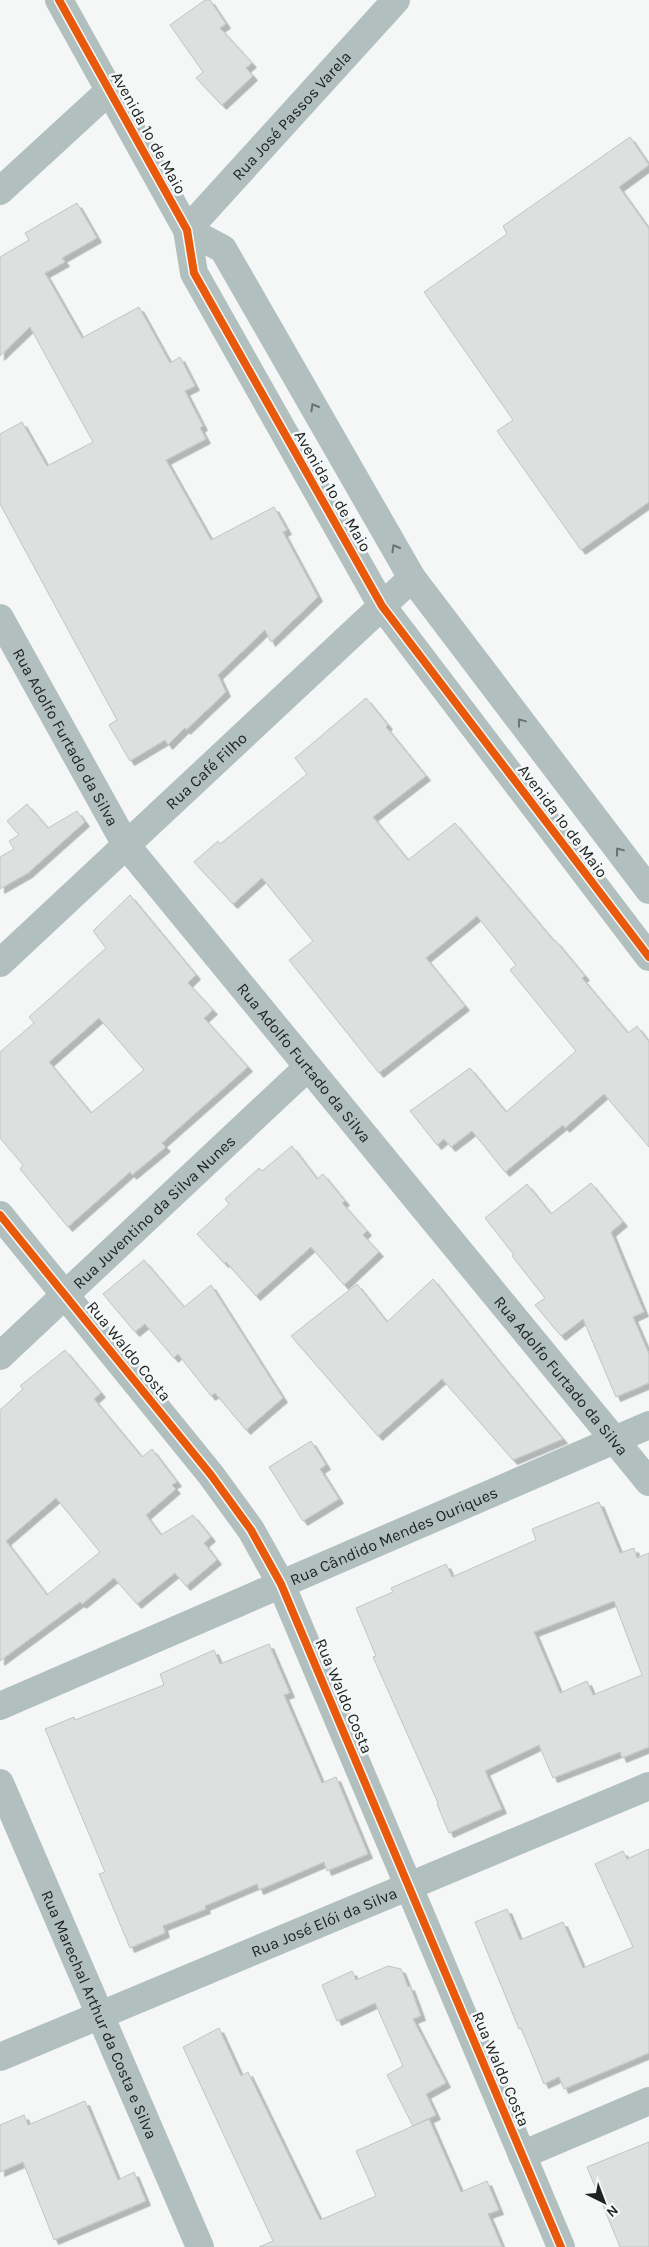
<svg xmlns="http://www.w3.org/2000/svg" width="649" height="2247" viewBox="0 0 649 2247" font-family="Karla,sans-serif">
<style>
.building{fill:#dee0e0;stroke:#c2c4c4;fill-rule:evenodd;filter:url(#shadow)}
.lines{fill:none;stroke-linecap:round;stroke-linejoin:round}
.minor{stroke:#b1c0bf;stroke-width:28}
.tertiary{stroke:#b1c0bf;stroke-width:28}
.cycleway-casing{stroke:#f4f8f8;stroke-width:11}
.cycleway{stroke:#e8590c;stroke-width:8}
.oneway{stroke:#697270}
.labels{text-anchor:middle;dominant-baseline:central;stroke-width:5;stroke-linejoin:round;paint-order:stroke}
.street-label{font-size:16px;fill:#212322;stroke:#f4f8f8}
</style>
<defs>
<filter id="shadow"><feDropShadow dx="4.5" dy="4.5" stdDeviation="0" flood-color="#0004"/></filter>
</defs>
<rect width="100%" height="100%" fill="#f5f7f7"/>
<g class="building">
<path d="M205,0H210L226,24L220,28L252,63L246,68L253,76L222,105L196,78L203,72L170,25Z"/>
<path d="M630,137L649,165L619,187L649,229V502L581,550L497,431L513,420L424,292L507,234L503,226Z"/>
<path d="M77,203L97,238L62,258L65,262L45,273L82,338L139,307L170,363L180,357L195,386L185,391L203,426L200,428L206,439L166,460L211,540L274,507L287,530L283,532L318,597L271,642L265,630L218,675L226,692L186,730L185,728L168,745L165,740L130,761L109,725L117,720L0,504V434L22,422L47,466L93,442L30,327L0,356V257L29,240L25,233Z"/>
<path d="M366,698L388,725L386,727L426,776L373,817L408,860L455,823L554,941L555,940L585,976L582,978L628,1033L637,1026L649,1042V1147L604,1094L565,1128L563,1125L505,1172L472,1131L451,1147L444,1139L437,1145L410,1111L470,1068L506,1112L576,1051L510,970L516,965L477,916L426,958L465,1006L379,1073L289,960L313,941L262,878L233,904L194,862L218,841L220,844L307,774L295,758Z"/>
<path d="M27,804L48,828L77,811L85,822L28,873L0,889V857L14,849L9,841L19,835L7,821Z"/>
<path d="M130,895L196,975L188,983L213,1010L204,1018L248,1067L162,1143L166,1147L132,1175L130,1172L68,1227L20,1169L23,1165L0,1138V1052L34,1023L29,1017L106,948L93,931ZM99,1018L144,1070L91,1113L49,1062Z"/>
<path d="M292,1146L317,1179L323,1174L345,1201L342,1203L367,1231L363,1235L379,1252L344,1285L311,1247L256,1296L226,1262L224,1263L197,1234L229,1204L225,1199L259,1168L262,1171Z"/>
<path d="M591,1183L623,1222L611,1232L644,1312L633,1317L649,1354V1383L616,1397L583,1319L561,1336L535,1305L545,1298L512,1256L514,1255L485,1218L527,1184L551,1214Z"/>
<path d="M144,1260L184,1307L211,1285L283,1398L246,1430L215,1393L211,1396L178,1354L174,1358L145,1324L135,1332L103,1294Z"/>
<path d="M433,1279L497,1359L563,1439L513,1460L442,1379L378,1436L291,1336L357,1284L387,1322Z"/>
<path d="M65,1350L101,1393L94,1399L142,1457L152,1449L177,1482L172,1485L176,1489L146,1515L161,1535L193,1515L211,1537L204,1543L217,1560L186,1586L175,1573L137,1604L114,1578L82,1604L80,1602L0,1661V1410L23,1389L20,1386ZM56,1498L100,1552L47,1595L6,1541Z"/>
<path d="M311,1441L326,1465L320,1469L339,1499L303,1521L269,1467Z"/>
<path d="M599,1502L620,1553L634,1548L637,1558L649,1553V1747L622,1758L620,1752L553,1778L539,1745L485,1771L502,1809L449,1833L437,1804L438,1803L373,1657L376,1656L356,1608L393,1592L391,1588L446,1564L452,1577L536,1540L532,1529ZM614,1601L642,1675L593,1695L587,1681L560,1693L534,1632Z"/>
<path d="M269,1644L290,1693L284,1695L322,1783L336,1777L368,1854L327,1871L324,1862L259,1890L257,1884L205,1906L206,1909L163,1926L165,1933L130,1948L99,1874L105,1872L45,1729L74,1717L75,1720L164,1685L160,1674L214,1650L220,1664Z"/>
<path d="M649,1849V2053L564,2089L559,2077L544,2084L521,2028L519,2029L475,1922L507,1909L520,1940L563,1922L583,1968L633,1947L595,1864L623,1851L627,1859Z"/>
<path d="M388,1966L401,1969L408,1987L410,1986L421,2016L413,2019L446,2083L426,2094L436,2115L413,2126L387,2075L403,2066L375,2003L337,2021L322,1985L352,1971L356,1980Z"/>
<path d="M219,2028L241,2076L248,2072L320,2220L376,2196L356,2151L429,2119L461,2192L487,2181L499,2210L488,2214L502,2247H259L273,2241L183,2047Z"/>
<path d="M85,2101L118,2180L134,2172L146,2201L54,2240L23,2162L0,2172V2125L24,2115L28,2125Z"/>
<path d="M649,2142V2247H620L587,2167Z"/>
</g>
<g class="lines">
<g class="minor">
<path d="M0,191L110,90"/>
<path id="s1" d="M187,230L396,0"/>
<path id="s2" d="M0,618L126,845L649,1482"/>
<path d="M0,1215L211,1475L251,1530L281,1584L561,2247"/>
<path id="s3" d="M0,1356L308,1067"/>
<path id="s4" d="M0,1706L649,1425"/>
<path id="s5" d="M0,1783L200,2247"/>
<path id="s6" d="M0,2057L649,1786"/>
<path d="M522,2155L649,2101"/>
</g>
<g class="tertiary">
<path d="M59,0L187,230L194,273L382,606L649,957"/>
<path d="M187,230L223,249L412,578L649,890"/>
<path id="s7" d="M0,963L412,578"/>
</g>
<defs>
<g id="cycleway">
<path d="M59,0L187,230L194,273L382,606L649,957"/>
<path d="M0,1215L211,1475L251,1530L281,1584L561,2247"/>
</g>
</defs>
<use href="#cycleway" class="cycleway-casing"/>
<use href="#cycleway" class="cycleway"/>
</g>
<defs><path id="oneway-chevron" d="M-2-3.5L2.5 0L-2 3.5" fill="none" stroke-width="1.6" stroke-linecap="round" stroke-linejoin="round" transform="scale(1.25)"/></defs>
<g class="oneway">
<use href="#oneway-chevron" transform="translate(314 407) rotate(-120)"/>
<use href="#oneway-chevron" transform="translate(395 548) rotate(-120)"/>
<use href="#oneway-chevron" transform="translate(521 722) rotate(-127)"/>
<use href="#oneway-chevron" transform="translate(619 851) rotate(-127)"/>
</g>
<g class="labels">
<g class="street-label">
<text stroke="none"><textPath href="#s1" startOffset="155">Rua José Passos Varela</textPath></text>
<text transform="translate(149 133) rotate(61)">Avenida 1º de Maio</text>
<text transform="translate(333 491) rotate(60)">Avenida 1º de Maio</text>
<text stroke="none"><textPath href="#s2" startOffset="136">Rua Adolfo Furtado da Silva</textPath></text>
<text stroke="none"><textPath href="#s7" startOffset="282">Rua Café Filho</textPath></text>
<text transform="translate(563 821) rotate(53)">Avenida 1º de Maio</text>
<text stroke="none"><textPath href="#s2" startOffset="541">Rua Adolfo Furtado da Silva</textPath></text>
<text stroke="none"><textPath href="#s3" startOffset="211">Rua Juventino da Silva Nunes</textPath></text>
<text transform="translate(129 1351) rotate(51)">Rua Waldo Costa</text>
<text stroke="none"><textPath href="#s2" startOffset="946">Rua Adolfo Furtado da Silva</textPath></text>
<text stroke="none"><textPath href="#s4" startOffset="429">Rua Cândido Mendes Ouriques</textPath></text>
<text transform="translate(344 1696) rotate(67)">Rua Waldo Costa</text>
<text stroke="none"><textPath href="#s6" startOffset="351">Rua José Elói da Silva</textPath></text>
<text stroke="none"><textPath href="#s5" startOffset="252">Rua Marechal Arthur da Costa e Silva</textPath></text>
<text transform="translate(501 2069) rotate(67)">Rua Waldo Costa</text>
</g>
</g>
<g transform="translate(604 2202) rotate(138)" stroke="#f4f8f8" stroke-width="4" paint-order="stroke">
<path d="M0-4L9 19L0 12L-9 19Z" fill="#212322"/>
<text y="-8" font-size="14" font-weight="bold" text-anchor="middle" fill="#212322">N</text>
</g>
</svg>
